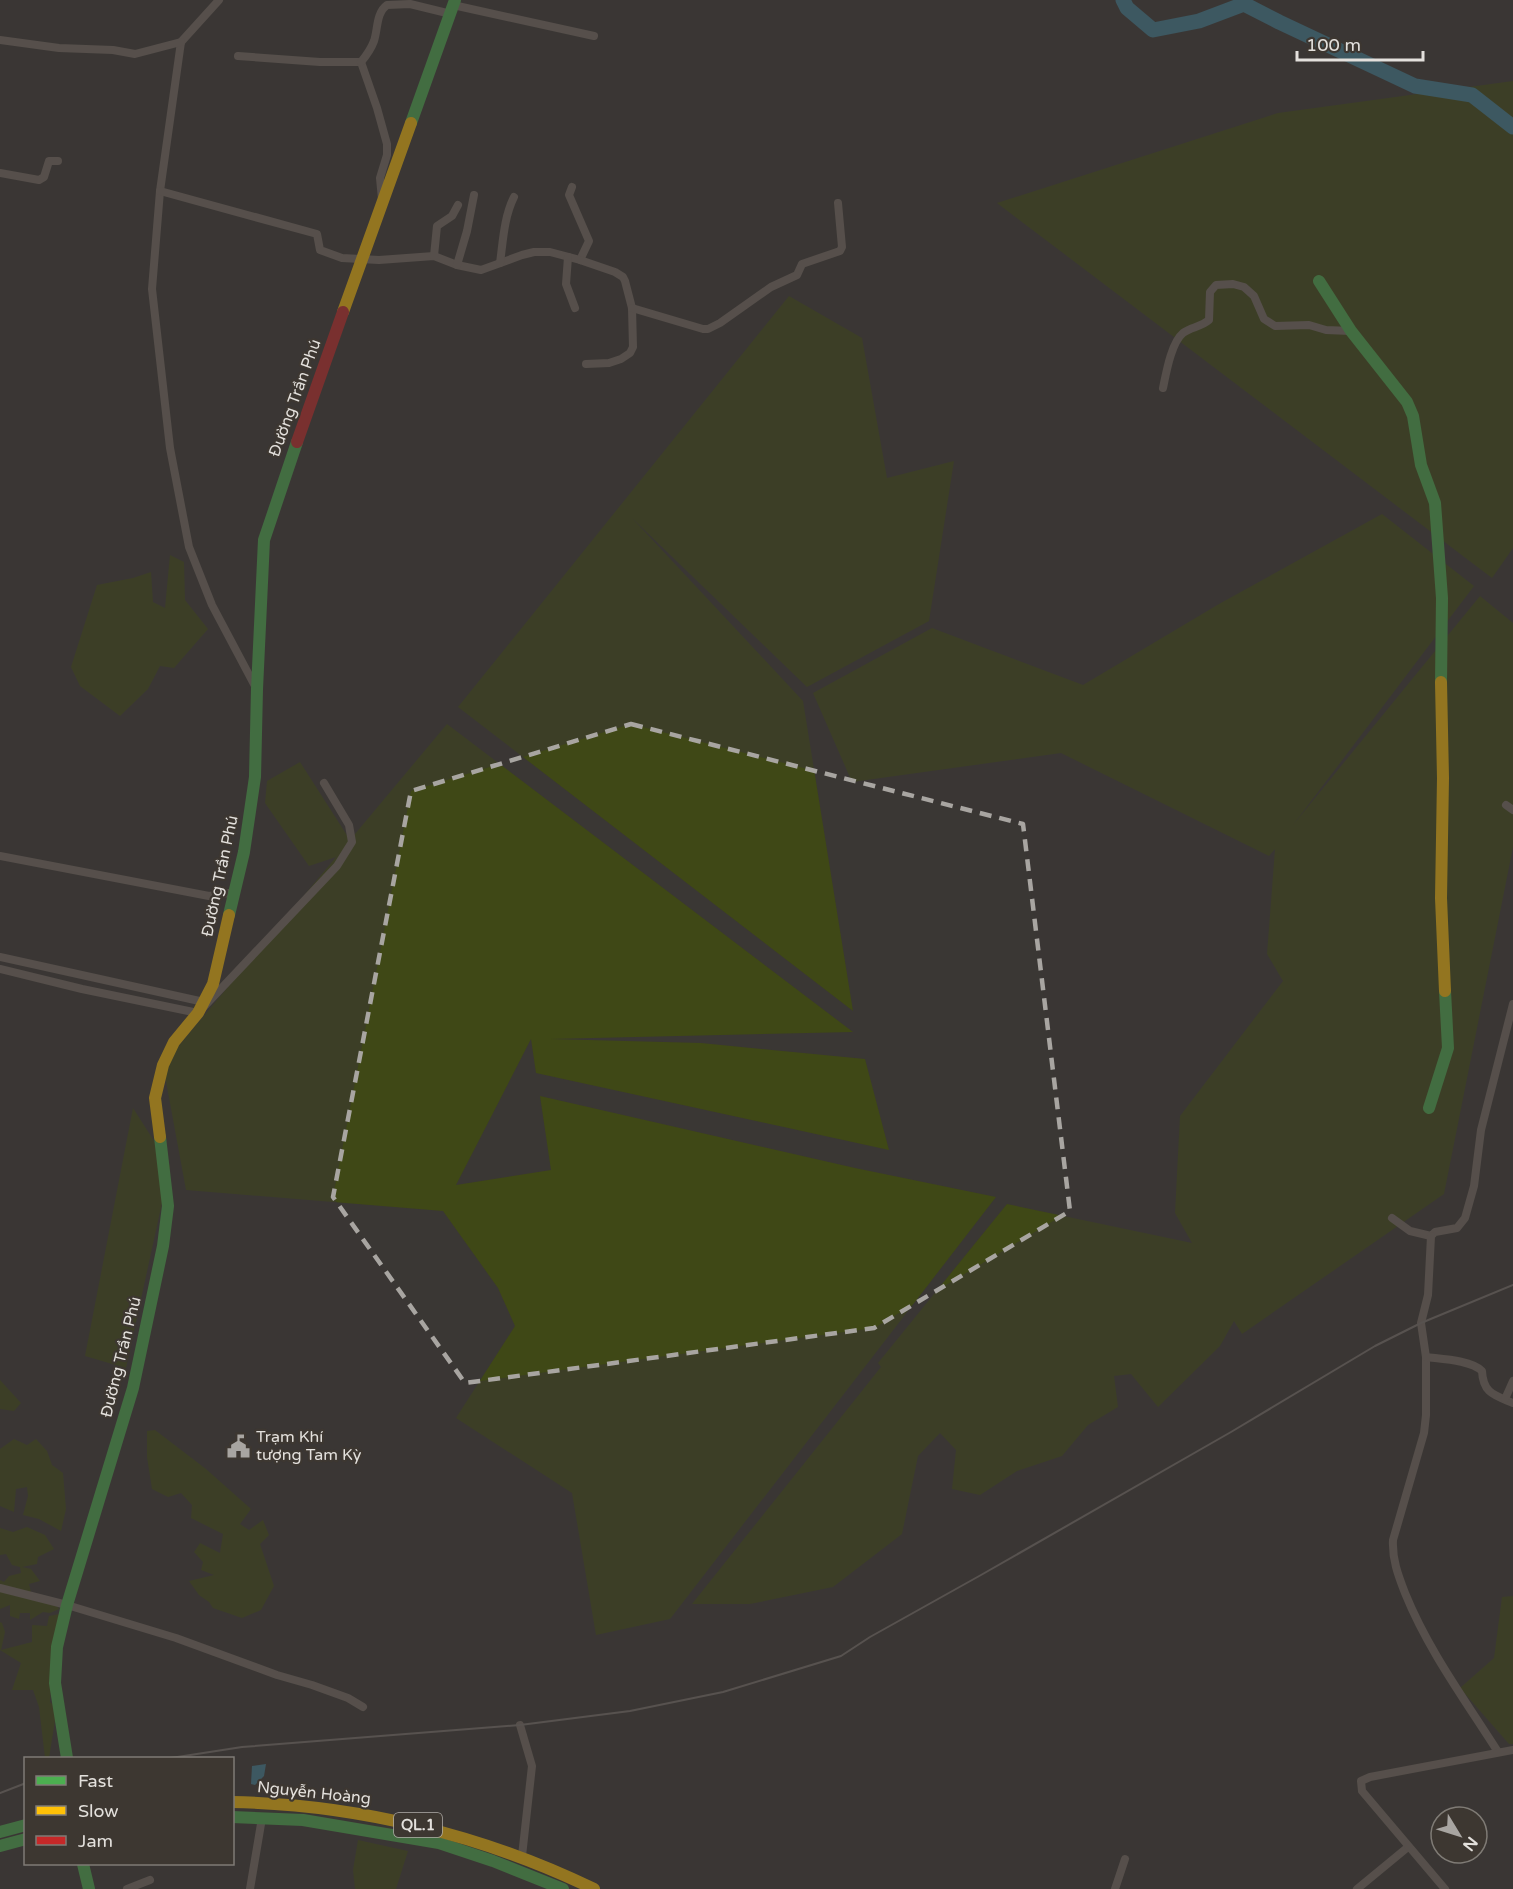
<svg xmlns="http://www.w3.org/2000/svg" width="1513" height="1889" viewBox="0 0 1513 1889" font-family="'Varela Round',sans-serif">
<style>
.green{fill:#3f4816}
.water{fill:#408098}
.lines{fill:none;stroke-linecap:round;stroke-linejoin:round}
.river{stroke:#408098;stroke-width:15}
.street{stroke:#786d66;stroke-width:8}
.fast{stroke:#4caf50;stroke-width:12}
.slow{stroke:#ffc107;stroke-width:12}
.jam{stroke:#c62828;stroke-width:12}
.rail{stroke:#7b736f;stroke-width:2}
.marked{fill:none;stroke:#a8a5a1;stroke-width:4.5;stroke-dasharray:12 8;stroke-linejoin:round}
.labels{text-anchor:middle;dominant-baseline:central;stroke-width:4.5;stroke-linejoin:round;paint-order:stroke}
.shield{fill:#3d3731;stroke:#b1ada9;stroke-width:1.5}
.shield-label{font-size:15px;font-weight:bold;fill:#e3e0dc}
.street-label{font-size:16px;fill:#e3e0dc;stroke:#3d3731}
.poi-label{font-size:16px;fill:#e3e0dc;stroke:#3d3731;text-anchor:start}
</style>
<rect width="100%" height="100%" fill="#3a3734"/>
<g class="green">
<path d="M1513,81V548L1492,578L997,203L1278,113Z"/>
<path d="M789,296L862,338L887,478L954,461L929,621L807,687L632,518L803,701L853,1011L458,707Z"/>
<path d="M1382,514L1474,586L1293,825L1480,596L1513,623V847L1444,1194L1242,1334L1234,1321L1220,1346L1158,1407L1131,1374L1114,1376L1118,1407L1088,1425L1062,1456L1017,1471L980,1495L952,1489L956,1450L940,1433L918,1456L902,1534L833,1587L750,1604H692L881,1367L878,1363L1007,1204L1192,1243L1175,1213L1180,1116L1283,981L1267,954L1275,849L1269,856L1061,753L852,782L813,693L932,628L1083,685L1219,604Z"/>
<path d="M170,555L184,562L185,600L208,629L174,668L160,666L148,689L120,716L80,686L71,667L97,585L133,578L151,572L153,602L165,608Z"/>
<path d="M447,724L853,1032L551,1039L701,1043L865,1059L889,1150L536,1073L531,1039L456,1185L551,1170L540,1096L855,1168L996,1197L670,1619L596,1635L572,1493L456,1418L515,1326L498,1288L443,1211L186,1190L163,1065L336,857L309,866L265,803L267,781L300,762L350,840Z"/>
<path d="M133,1108L170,1166L126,1368L85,1356Z"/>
<path d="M0,1380L21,1403L14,1411L0,1409Z"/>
<path d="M155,1430L206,1469L251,1509L240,1524L249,1530L263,1520L269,1535L260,1544L274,1586L261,1610L242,1618L213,1608L209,1602L199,1595L189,1581L214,1575L201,1570L203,1562L194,1552L200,1543L220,1553L223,1534L191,1518L192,1505L181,1493L168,1497L152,1489L147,1457V1431Z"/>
<path d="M14,1439L27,1445L36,1439L47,1451L52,1465L63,1473L66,1509L61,1531L39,1519L23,1515L28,1496L27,1487L16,1489L14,1512L0,1506V1449Z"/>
<path d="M27,1527L45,1535L54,1549L38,1557L37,1564L22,1567L31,1569L40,1581L29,1584L31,1592L55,1600L59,1609L50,1613L43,1612L30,1620V1613H20L19,1619L10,1616V1605L0,1609V1580L4,1582L9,1576L21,1573L20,1567L12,1565L6,1554L0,1555V1528L13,1532Z"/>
<path d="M1513,1596V1744H1509L1460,1688L1494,1658L1502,1597Z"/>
<path d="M59,1614L53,1653L50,1702L57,1708L49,1758H45L39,1707L33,1690H12L21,1663L0,1650V1622L2,1623L5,1632L1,1650L32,1642V1625L47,1626L49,1616Z"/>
<path d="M358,1840L408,1851L396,1889H355L353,1870Z"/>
</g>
<path class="water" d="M266,1764L264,1776L255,1785L251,1784L252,1766Z"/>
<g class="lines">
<path class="river" d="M1123,0L1127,8L1153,30L1199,21L1244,4L1279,22L1415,86L1472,95L1513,127"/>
<g class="street">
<path d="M219,0L181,42L160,191L152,289L170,448L189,547L212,605L256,688"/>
<path d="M453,5L594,36"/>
<path d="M0,40L59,48L113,50L135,54L181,42"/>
<path d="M238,56L320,62H361"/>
<path d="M361,62L377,108L387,144V155L380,178L382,199"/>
<path d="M361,62C366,56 371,49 374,41C378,29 376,13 387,5L410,4L451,14"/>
<path d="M0,173L39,180L44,177L49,161H58"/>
<path d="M572,187L569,195L589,241L580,260"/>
<path d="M160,191L317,234L320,250L342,258L379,260L434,256L457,265L481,270L522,255L534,252H550L580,260L615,272L623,277L625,281L632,308L633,347L630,353L621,359L609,363L586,364"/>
<path d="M434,256L437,226L452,216L458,205"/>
<path d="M568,257L566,284L575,308"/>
<path d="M500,263C503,241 504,217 514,197"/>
<path d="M457,265L467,231L474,195"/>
<path d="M632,308L703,329H708L720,323L771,287L797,275L802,264L840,251L842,247L838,203"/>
<path d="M1163,388C1166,374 1171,343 1183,333C1191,327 1201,327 1209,320L1210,292L1216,285L1233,284L1244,287L1254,296L1264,319L1275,326L1309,325L1326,330L1351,331"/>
<path d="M1506,805L1513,810"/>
<path d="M0,856L209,896L236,892"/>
<path d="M0,957L204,1002"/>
<path d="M0,969L82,989L198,1013L337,866L352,842L349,825L324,783"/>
<path d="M1392,1218L1410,1231L1431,1236L1435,1232L1457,1228L1465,1218L1474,1186L1481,1130L1513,1004"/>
<path d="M1431,1236L1428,1295L1421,1323L1426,1357V1415L1424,1433L1393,1540C1392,1559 1398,1575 1405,1593C1428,1650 1465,1700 1498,1752"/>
<path d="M1426,1357C1441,1359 1471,1360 1482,1371C1483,1393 1494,1395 1513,1403"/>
<path d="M1505,1399L1513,1381"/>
<path d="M0,1588L67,1605L176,1638L277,1675L312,1685L348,1698L363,1707"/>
<path d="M520,1725L532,1766L522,1856"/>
<path d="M127,1889L150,1880"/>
<path d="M250,1889L262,1818"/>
<path d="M1115,1889L1125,1859"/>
<path d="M1357,1889L1408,1847"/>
<path d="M1445,1889L1362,1791L1361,1781L1370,1777L1513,1750"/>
</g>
<g class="fast">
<path d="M411,123L455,0"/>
<path d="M1319,281L1351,331L1407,402L1413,416L1421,465L1435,503L1442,598L1441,682"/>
<path d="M229,915L244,852L255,777L257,689L264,540L297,442"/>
<path d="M1429,1108L1448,1048L1445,991"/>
<path d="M67,1758L55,1683L57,1647L67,1605L133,1388L163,1246L168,1206L160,1137"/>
<path d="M232,1817L303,1820L439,1843L493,1861L563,1889"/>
<path d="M0,1832L26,1825"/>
<path d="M0,1846L26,1839"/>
<path d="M83,1864L89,1889"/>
</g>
<g class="slow">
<path d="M343,312L411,123"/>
<path d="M1441,682L1443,778L1441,898L1445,991"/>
<path d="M160,1137L155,1098L163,1065L174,1042L198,1013L213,984L229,915"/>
<path d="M232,1802C356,1804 483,1835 594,1889"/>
</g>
<path class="jam" d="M297,442L343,312"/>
<g class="rail">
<path d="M171,1758L242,1747L520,1725L630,1711L723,1692L841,1656L870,1637L981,1575L1231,1432L1375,1346L1421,1323L1513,1285"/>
<path d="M0,1793L26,1783"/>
</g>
</g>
<path d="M0 0H1513V1889H0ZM631,724L1023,824L1070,1211L874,1328L465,1383L333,1197L411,791Z" fill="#3a3734" fill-opacity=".55" fill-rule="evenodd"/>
<path class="marked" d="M631,724L1023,824L1070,1211L874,1328L465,1383L333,1197L411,791Z"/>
<defs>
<symbol id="civic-bare" viewBox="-9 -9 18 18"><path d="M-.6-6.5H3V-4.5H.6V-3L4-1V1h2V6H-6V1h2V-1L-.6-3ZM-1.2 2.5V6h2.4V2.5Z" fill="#a8a5a1" stroke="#3d3731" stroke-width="2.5" paint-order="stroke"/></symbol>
</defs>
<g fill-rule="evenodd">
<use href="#civic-bare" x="222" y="1430" width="33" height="33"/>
</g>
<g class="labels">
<rect class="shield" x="394" y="1813" width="48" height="24" rx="4.5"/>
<g class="shield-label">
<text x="418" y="1825">QL.1</text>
</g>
<g class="street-label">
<text transform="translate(295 398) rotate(-70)">Đường Trần Phú</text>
<text transform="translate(220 876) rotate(-78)">Đường Trần Phú</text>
<text transform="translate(121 1357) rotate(-76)">Đường Trần Phú</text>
<text transform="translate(314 1793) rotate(6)">Nguyễn Hoàng</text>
</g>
<g class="poi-label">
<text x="256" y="1437">Trạm Khí<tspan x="256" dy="18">tượng Tam Kỳ</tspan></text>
</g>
</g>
<rect x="24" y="1757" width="210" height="108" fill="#3d3731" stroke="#7f7b75" stroke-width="1.5"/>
<rect x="36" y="1776" width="30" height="9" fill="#4caf50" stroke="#7f7b75" stroke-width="1.5"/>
<text x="78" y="1787" font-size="18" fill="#e3e0dc">Fast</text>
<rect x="36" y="1806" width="30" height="9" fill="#ffc107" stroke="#7f7b75" stroke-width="1.5"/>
<text x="78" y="1817" font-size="18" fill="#e3e0dc">Slow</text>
<rect x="36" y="1836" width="30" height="9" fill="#c62828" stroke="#7f7b75" stroke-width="1.5"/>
<text x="78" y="1847" font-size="18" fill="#e3e0dc">Jam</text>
<g transform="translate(1459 1835) rotate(128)"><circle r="28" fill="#3d3731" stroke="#7f7b75" stroke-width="1.5"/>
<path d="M0-4.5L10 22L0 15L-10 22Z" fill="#a8a5a1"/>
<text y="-9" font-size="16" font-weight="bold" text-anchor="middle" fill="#e3e0dc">N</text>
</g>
<path d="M1297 51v9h126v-9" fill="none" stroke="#e3e0dc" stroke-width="3"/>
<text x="1306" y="51" font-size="18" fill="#e3e0dc" stroke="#3d3731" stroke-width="4.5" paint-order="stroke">100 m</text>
</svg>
